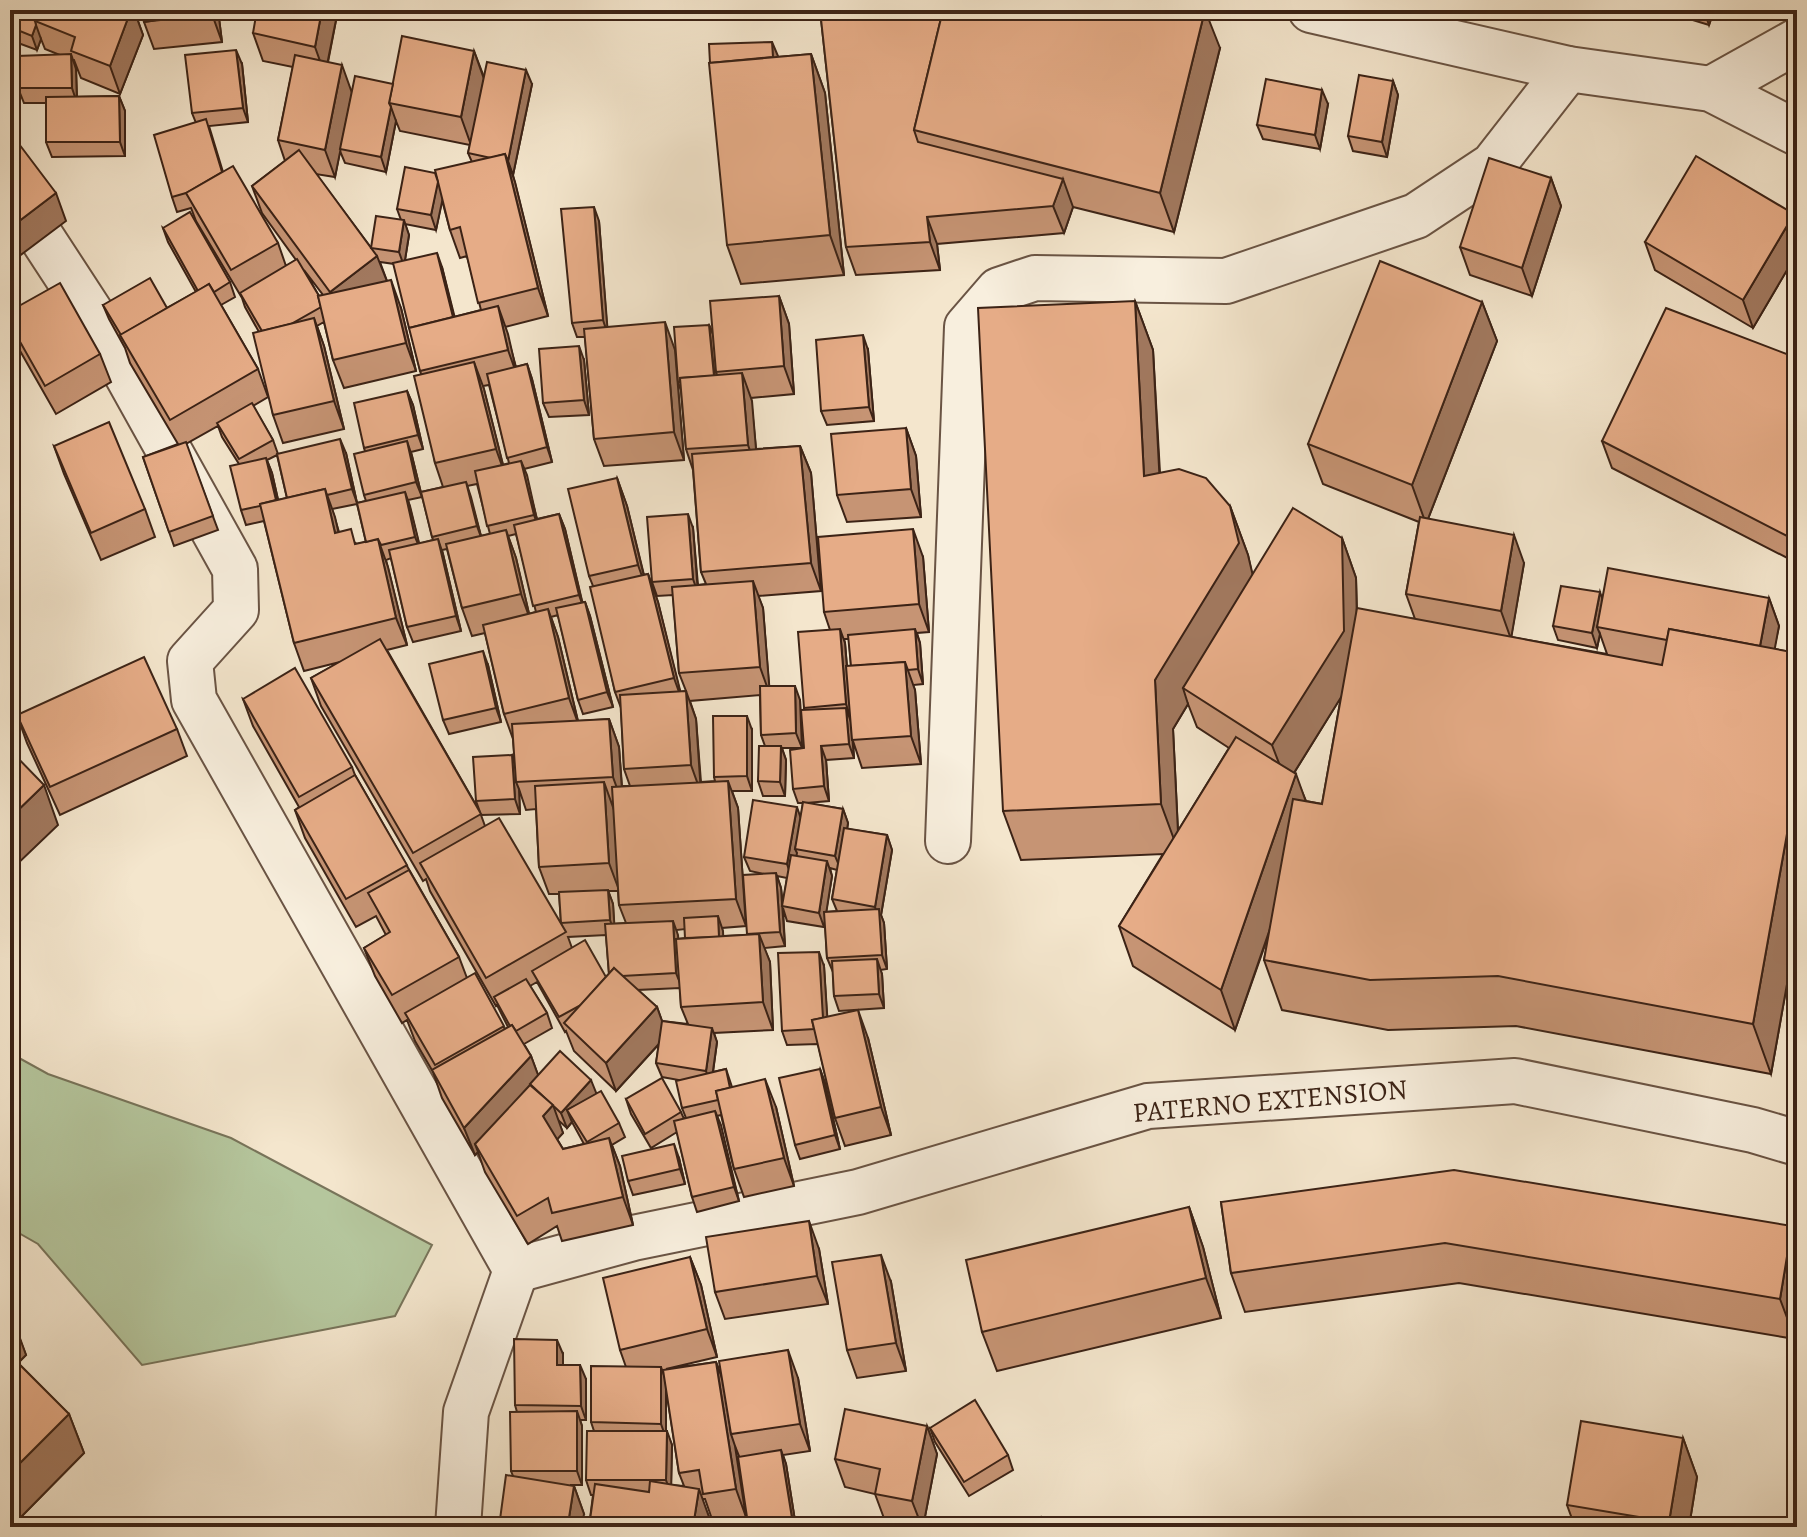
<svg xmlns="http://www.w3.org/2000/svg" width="1807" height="1537" viewBox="0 0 1807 1537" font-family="Alegreya,serif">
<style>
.green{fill:#b5c69d;stroke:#78745a;stroke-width:2}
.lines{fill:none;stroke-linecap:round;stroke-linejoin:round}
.minor-casing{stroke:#6a5444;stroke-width:48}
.minor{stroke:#f8efde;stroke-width:44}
.wall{fill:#c69474;stroke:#3c2316;stroke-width:2;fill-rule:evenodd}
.shaded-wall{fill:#a1785e;stroke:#3c2316;stroke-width:2}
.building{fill:#e6ac87;stroke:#3c2316;stroke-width:2}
.labels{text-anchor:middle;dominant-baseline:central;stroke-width:6;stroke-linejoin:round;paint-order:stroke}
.street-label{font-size:28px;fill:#3c2316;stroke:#f8efde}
</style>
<rect width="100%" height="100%" fill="#f4e6cd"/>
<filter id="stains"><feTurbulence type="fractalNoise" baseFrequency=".0025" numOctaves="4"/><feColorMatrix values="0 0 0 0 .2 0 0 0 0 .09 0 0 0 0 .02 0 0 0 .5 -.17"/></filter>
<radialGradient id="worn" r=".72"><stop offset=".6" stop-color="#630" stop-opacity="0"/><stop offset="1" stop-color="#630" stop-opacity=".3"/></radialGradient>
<path class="green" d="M10,1053L48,1074L231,1138L432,1245L395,1316L142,1365L38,1244L10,1228Z"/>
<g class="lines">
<defs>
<g id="minor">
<path d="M1311,10L1568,69L1711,89L1797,133"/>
<path d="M1711,89L1797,41"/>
<path d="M10,189L102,330L235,569L236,610L190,661L194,700L516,1270"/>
<path d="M948,841L967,327L999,290L1035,278L1226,281L1416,216L1493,165L1568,69"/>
<path d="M516,1270L633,1238L858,1192L1148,1106L1515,1081L1753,1130L1797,1143"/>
<path d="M458,1527L466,1412L516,1270"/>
</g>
</defs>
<use href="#minor" class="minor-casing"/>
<use href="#minor" class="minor"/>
</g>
<g class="wall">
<path d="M10,10H134L143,35L120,94L81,78L74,60H73L76,69L77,97L119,96L125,111V156L52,157L46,142V103H24L18,88L60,55L45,49L41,39L37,50L10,40Z"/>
<path d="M218,10L222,42L154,49L144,22Z"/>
<path d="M338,10L328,62L352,91L393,84L474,51L484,77L532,84L513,175L548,316L505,327L516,367L527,364L532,379L552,462L524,469L537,519L559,514L565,529L582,602H585L590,616L613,707L583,714L578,700L558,615L551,617L558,637L578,721L609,719L619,747L622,786H630L624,769L621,708L615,692L593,586L589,576L617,478L627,506L644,575L648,574L658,602L680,692L686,691L679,673L673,595L657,596L652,582L693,528L698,585L706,584L701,572L693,470L686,449L681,391L678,382L709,325L713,333L779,296L789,324L794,394L751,398L756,449L800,446L811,473L821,591L758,596L763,608L769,686L800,700L802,748H782L786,760L785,796H763L758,781L765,746L761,735L760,695L690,701L696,719L701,782L715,781L714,777L752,730V791H732L738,808L746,926L722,928L723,936L747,935L764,874L750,871L744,857L801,818L803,803H798L793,789L804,748V708L830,630L824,612L923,557L929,632L917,633L920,643L923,684L913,685L915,690L921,764L862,768L853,741L854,758L826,760L829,801L806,803L843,809L848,823L847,829L887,835L892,850L881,915L884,923L887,969L880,970L882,974L884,1008L839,1011L834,996L833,972L827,958L825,922L824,927L787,921L783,908L785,946L764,948L770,962L773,1030L714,1033L717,1042L713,1072L726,1069L732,1087L776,1107L794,1186L744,1197L734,1169L721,1115L717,1116L739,1201L697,1212L692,1197L677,1132L651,1148L631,1114L626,1099L681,1112L684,1119L686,1118L682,1108L679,1080L662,1077L656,1063L659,1044L616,1091L574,1051L566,1031L565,1032L537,982L530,986L547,1013L552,1028L524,1044L531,1056L538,1075L596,1093L619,1123L625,1137L612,1145L620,1166L633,1225L562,1241L557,1226L528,1244L485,1172L478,1152L475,1155L442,1098L433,1072L415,1041L407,1020L402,1023L375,976L364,948L386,935L376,916L356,927L305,838L295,810L299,807L253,726L243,699L352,767L355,775L459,957L467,978L505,1029L508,1027L497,1005L496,1006L430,891L426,879L423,881L321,706L311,678L340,662L304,671L294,643L264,521L246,525L241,510L239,464L222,437L218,426L186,444L218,530L174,546L143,457L178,444L130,363L125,348L109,319L103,305L167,308L196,292L168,242L163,228L230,282L235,297L221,305L258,369L268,397L253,406L273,440L278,454L346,453L357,503L366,501L364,495L365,451L364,448L407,391L413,405L423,449L411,452L422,497L408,500L419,544L433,540L421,492L443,487L435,463L421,374L394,264L380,262L387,281L401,308L416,371L344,388L333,360L324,322L317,326L324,346L344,429L283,443L273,415L259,332L245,307L242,298L196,221L191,208L177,212L172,197L196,123L192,113L242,64L248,122L209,126L223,172L278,243L286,266L296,260L262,213L252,186L285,161L278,140L293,67L263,61L253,33ZM396,121L400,131L470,145L468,153L472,162L435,173L397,209L401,220L372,249L316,174L335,177L340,151L345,163L386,172ZM442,200L450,230L460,258L467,256L481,310L454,317L442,267L405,260L409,235L405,224L436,230ZM304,270L323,295L319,296ZM489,385L509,463L503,465L483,386ZM277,455L287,498L278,500L272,473L267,460ZM477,484L490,534L481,536L467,486ZM357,504L366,542L357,544L339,532L332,509ZM516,534L536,612L529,614L516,558L508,536ZM447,549L462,608L472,636L485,633L504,714L513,739L515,764L512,755L476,801L480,812L387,650L407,645L386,560L391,558L407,627L413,642L461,631L442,550ZM844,639H849L851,666H847L845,643ZM519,789L526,810L536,809L539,867L549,894H559L561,923L485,826L481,815L520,814ZM830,868L837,870L832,899L837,911L826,912L832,876ZM777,876L787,878L783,904L781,888ZM608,891H618L619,905L626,923L614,924L613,904ZM685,929V938L678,939L676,930ZM606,935L609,974L606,977L572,948L568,937ZM680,988L681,1007L688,1024L662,1021L657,1007L638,990ZM558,1120L567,1128L572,1122L584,1144L563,1149L557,1139L563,1133Z"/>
<path d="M820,10L1220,48L1174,232L1073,207L1064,233L937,244L940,270L856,275L846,247Z"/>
<path d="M1660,10H1714L1709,25Z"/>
<path d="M811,54L825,93L844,275L741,284L727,245L778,57Z"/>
<path d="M1393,81L1398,95L1387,157L1353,151L1348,136Z"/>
<path d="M1328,104L1320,149L1263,139L1257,125Z"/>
<path d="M1551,178L1561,206L1532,296L1470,275L1460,247Z"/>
<path d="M1794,214L1797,223V253L1753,328L1655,270L1645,242Z"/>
<path d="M599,221L607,327L675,350L684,460L604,466L594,439L585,337H577L572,323Z"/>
<path d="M1135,301L1153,350L1160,473L1230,506L1248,555L1252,574L1342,538L1356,578L1357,611L1415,619L1406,594L1419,522L1323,484L1308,444L1482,302L1497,341L1428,519L1524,563L1511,637L1607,654L1600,634L1597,648L1558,640L1553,626L1602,599L1769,598L1779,626L1774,649L1797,653V928L1771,1074L1516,1026L1388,1030L1282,1010L1264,960L1270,931L1235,1030L1133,966L1119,926L1163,854L1021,860L1003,811ZM1341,697L1322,804L1306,801L1294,773ZM1188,704L1197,727L1229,748L1178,831L1173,729Z"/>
<path d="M10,311L100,354L111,382L56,414L15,342L10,329Z"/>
<path d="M868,350L874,421L827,425L821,411Z"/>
<path d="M1797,358V563L1612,468L1602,441Z"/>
<path d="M584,360L589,415L549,417L543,403Z"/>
<path d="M906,428L916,456L921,517L847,522L837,495Z"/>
<path d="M54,446L145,509L155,537L101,560L64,474Z"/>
<path d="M488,665L501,722L449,734L443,720Z"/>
<path d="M17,715L177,729L187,756L60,815L27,743Z"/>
<path d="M824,966L827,1017L868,1038L891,1135L845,1146L835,1118L818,1044L787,1045L782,1031Z"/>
<path d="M820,1069L825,1083L840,1149L800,1159L795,1145Z"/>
<path d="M679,1158L685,1184L633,1195L628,1181Z"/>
<path d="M1221,1202L1797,1240L1795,1339L1459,1283L1245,1312L1231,1273Z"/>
<path d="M1189,1207L1203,1247L1221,1318L997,1371L982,1332Z"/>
<path d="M819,1249L828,1304L725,1319L715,1292Z"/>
<path d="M690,1257L701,1285L717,1357L666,1369L716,1362L722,1377L798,1378L810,1451L783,1455L786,1464L796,1527H749L739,1456L735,1446L746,1517L713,1522L705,1499H702L709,1517L707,1527H589L593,1495H591L586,1480L594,1431L591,1422L626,1367L620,1350ZM666,1388L679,1473L684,1486L671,1485L672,1445L666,1431Z"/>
<path d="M891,1282L906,1371L857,1378L847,1350Z"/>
<path d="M10,1314L26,1355L18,1363L69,1414L84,1453L19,1519L10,1510Z"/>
<path d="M563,1354V1365L586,1379V1420H580L582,1426V1485H570L574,1486L584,1514L499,1527L513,1476L511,1471L517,1412L515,1405Z"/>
<path d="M927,1426L937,1454L923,1527H913L885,1521L875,1494L845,1487L835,1459Z"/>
<path d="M930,1428L1008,1455L1013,1470L969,1496L935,1442Z"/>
<path d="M1683,1438L1697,1477L1689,1527H1575L1567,1505Z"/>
</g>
<g class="shaded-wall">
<path d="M131,10H134L143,35L120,94L110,66Z"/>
<path d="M212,10H218L222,42L212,14Z"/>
<path d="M322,10H338L325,75L315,47Z"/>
<path d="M1205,10L1220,48L1174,232L1160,193Z"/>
<path d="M1704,10H1714L1709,25Z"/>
<path d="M36,25L41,39L37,50L32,36Z"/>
<path d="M772,42L778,56L773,76Z"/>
<path d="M236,50L242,64L248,122L243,108Z"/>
<path d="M474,51L484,79L471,145L461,117Z"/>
<path d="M71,54L76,69L77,103L72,88Z"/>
<path d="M811,54L825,93L844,275L830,235Z"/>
<path d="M342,65L352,93L335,177L325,150Z"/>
<path d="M526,70L532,84L513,175L508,161Z"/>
<path d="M1393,81L1398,95L1387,157L1382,142Z"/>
<path d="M1322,90L1328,104L1320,149L1315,135Z"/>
<path d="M119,96L125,111V156L120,142Z"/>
<path d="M391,107L396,121L386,172L381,157Z"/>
<path d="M505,154L515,182L548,316L538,288Z"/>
<path d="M439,174L445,188L436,230L431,215Z"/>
<path d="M1551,178L1561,206L1532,296L1522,268Z"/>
<path d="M1063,179L1073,207L1064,233L1053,206Z"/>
<path d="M56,193L66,221L10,263V228Z"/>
<path d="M594,207L599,221L608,335L603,320Z"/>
<path d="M1794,214L1797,223V253L1753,328L1743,300Z"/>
<path d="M927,217L937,244L940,270L930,242Z"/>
<path d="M404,220L409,235L404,266L399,252Z"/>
<path d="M437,253L442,267L461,342L455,328Z"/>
<path d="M377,256L388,284L340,319L330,292Z"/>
<path d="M391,280L401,308L416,371L406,343Z"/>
<path d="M779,296L789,324L794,394L784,366Z"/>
<path d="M1135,301L1153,350L1162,525L1144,476Z"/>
<path d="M1482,302L1497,341L1426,524L1412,485Z"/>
<path d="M498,306L508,334L518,378L508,350Z"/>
<path d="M314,318L324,346L344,429L334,401Z"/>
<path d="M665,322L675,350L684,460L674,432Z"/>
<path d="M709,325L715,339L716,372L719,380H715Z"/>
<path d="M863,335L868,350L874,421L869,407Z"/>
<path d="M579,346L584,360L589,415L584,400Z"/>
<path d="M474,362L484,389L506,477L496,449Z"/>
<path d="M527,364L532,379L552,462L547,447Z"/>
<path d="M742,373L752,401L758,473L748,445Z"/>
<path d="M407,391L413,405L423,449L418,435Z"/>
<path d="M906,428L916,456L921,517L911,489Z"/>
<path d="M340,439L346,453L357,503L352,489Z"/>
<path d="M407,441L412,456L422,497L416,482Z"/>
<path d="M800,446L811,473L821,591L811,563Z"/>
<path d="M266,458L272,473L282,517L277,502Z"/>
<path d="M521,461L527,475L539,529L534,515Z"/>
<path d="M617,478L627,506L648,593L638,565Z"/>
<path d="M466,482L471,497L482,540L477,526Z"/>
<path d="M325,489L335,517L345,561L335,533Z"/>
<path d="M405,492L410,506L421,551L415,537Z"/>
<path d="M1230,506L1248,555L1257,593L1183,688L1188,704L1173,729L1179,853L1161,804L1155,680Z"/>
<path d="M559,514L565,529L584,609L579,595Z"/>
<path d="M688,514L693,528L698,593L693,579Z"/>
<path d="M913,529L923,557L929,632L919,604Z"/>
<path d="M506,530L516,558L531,622L521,594Z"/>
<path d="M1514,535L1524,563L1511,639L1501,611Z"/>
<path d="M1342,538L1356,578L1358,670L1287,784L1272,745Z"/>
<path d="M378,539L388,567L407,645L396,618Z"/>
<path d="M438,539L443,554L461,631L456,616Z"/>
<path d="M648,574L658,602L684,706L674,678Z"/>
<path d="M753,581L763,608L770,695L760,667Z"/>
<path d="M1600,592L1605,607L1597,627L1600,634L1597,648L1592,633Z"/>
<path d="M1769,598L1779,626L1768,685L1758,657Z"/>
<path d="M585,602L590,616L613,707L607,692Z"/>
<path d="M548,609L558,637L579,726L569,698Z"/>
<path d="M840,629L845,643L851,719L846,704Z"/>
<path d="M915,629L920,643L923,684L918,669Z"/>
<path d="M483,651L488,665L501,722L496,708Z"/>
<path d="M905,662L915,690L921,764L911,736Z"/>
<path d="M795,686L800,700L802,748L796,733Z"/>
<path d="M686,691L696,719L701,793L691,765Z"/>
<path d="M846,708L851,722L854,758L849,744Z"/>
<path d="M747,716L752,730V791L747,776Z"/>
<path d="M609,719L619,747L623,805L613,777Z"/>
<path d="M781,746L786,760L785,796L780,782Z"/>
<path d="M821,746L826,760L829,801L824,786Z"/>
<path d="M512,755L517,770L516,782L519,789L520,814L515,799Z"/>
<path d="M1296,774L1310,813L1235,1030L1221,990Z"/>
<path d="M1797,778V928L1771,1074L1753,1024Z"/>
<path d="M728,781L738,808L746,926L736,899Z"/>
<path d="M604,782L614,810L619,890L609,863Z"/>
<path d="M44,785L58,825L10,871V818Z"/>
<path d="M797,807L802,822L795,849L797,853L792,879L787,864Z"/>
<path d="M843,809L848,823L841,870L835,856Z"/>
<path d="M887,835L892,850L881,915L884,923L887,969L882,955L879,919L875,907Z"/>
<path d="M827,861L832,876L824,927L819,913Z"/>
<path d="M776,873L781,888L785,946L780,932Z"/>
<path d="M608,890L613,904L615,934L610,920Z"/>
<path d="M718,916L723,931L724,958L719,944Z"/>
<path d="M673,921L678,935L682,988L676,973Z"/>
<path d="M759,934L770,962L773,1030L763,1002Z"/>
<path d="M819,952L824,966L829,1043L823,1029Z"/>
<path d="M877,959L882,974L884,1008L879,994Z"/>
<path d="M657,1007L667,1035L616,1091L606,1063Z"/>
<path d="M858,1010L868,1038L891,1135L881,1107Z"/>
<path d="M712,1028L717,1042L711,1085L706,1071Z"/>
<path d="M531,1056L541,1083L475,1144L478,1152L475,1155L464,1128Z"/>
<path d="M820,1069L825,1083L840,1149L835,1135Z"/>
<path d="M765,1079L776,1107L794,1186L784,1158Z"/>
<path d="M591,1080L597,1095L567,1110L572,1122L567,1128L561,1113Z"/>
<path d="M553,1105L563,1133L553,1144L543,1116Z"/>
<path d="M715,1111L721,1125L739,1201L734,1187Z"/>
<path d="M609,1138L620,1166L633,1225L623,1197Z"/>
<path d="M674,1144L679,1158L685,1184L680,1169Z"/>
<path d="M1189,1207L1203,1247L1221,1318L1206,1278Z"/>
<path d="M809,1221L819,1249L828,1304L817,1276Z"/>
<path d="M1792,1226L1797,1240V1324L1795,1339L1780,1299Z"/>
<path d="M881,1255L891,1282L906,1371L896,1343Z"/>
<path d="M690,1257L701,1285L717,1357L707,1329Z"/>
<path d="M12,1316L26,1355L10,1371V1317Z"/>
<path d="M557,1340L563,1354V1379L557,1365Z"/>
<path d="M788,1350L798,1378L810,1451L800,1424Z"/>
<path d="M716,1362L726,1389L731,1434L735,1446L746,1517L736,1489Z"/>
<path d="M580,1365L586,1379V1420L581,1406Z"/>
<path d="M661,1367L666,1381V1438L661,1424Z"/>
<path d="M577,1411L582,1426V1485L577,1471Z"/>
<path d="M69,1414L84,1453L19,1519L10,1495V1473Z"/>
<path d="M927,1426L937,1454L923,1527H922L912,1501Z"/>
<path d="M667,1431L672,1445L671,1495L666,1480Z"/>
<path d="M1683,1438L1697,1477L1689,1527H1671L1669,1522Z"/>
<path d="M781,1450L786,1464L796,1527L792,1518Z"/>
<path d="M574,1486L584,1514L582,1527L568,1524Z"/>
<path d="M699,1489L709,1517L707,1527H693Z"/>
</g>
<g class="building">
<path d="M10,10H39L35,21L36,25L32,36L10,27Z"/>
<path d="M39,10H131L110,66L71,51L75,37L35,21Z"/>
<path d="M143,10H212V14L144,22Z"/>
<path d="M257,10H322L315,47L253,33Z"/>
<path d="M820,10H943L914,130L918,142L1063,179L1053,206L927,217L930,242L846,247Z"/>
<path d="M943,10H1205L1160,193L914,130Z"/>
<path d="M402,36L474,51L461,117L389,103Z"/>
<path d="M772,42L773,57L710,63L709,44Z"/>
<path d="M236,50L243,108L192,113L185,55Z"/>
<path d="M71,54L72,88H18L17,56Z"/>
<path d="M811,54L830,235L727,245L709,63Z"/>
<path d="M295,55L342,65L325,150L278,140Z"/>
<path d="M487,62L526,70L508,161L505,154L491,158L468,153Z"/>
<path d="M1359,75L1393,81L1382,142L1348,136Z"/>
<path d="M355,76L393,84L389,103L391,107L381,157L340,149Z"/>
<path d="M1266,79L1322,90L1315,135L1257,125Z"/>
<path d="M119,96L120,142H46V97Z"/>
<path d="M206,119L222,172L186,193L172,197L154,135Z"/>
<path d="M16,140L56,193L10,228V144Z"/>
<path d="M299,150L377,256L330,292L252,186Z"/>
<path d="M505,154L538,288L478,303L460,227L450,230L435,170Z"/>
<path d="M1696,156L1794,214L1743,300L1645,242Z"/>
<path d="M1489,158L1551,178L1522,268L1460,247Z"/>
<path d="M233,166L278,243L231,270L186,193Z"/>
<path d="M405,167L435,173L438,182L431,215L397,209Z"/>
<path d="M594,207L603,320L572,323L561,209Z"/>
<path d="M190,212L230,282L214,292L209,284L198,291L163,228Z"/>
<path d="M376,216L404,220L399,252L371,248Z"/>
<path d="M437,253L453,317L409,328L393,263Z"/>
<path d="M297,259L319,296H318L321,307L291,324L262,331L240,293Z"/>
<path d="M1380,261L1482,302L1412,485L1308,444Z"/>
<path d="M150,278L167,308L121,335L103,305Z"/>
<path d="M391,280L406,343L333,360L318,296Z"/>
<path d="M60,283L100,354L45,386L10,324V311Z"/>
<path d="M209,284L258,369L170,420L120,335Z"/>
<path d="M779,296L784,366L716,372L710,301Z"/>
<path d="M1135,301L1144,476L1179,469L1206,478L1230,506L1239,543L1155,680L1161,804L1003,811L978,308Z"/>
<path d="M498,306L508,350L420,371L409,328Z"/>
<path d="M1666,308L1797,358V541L1602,441Z"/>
<path d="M314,318L334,401L273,415L253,333Z"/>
<path d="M665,322L674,432L594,439L584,329Z"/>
<path d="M709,325L714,376L680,378V382H678L674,327Z"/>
<path d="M863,335L869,407L821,411L816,340Z"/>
<path d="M579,346L584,400L543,403L539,349Z"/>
<path d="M474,362L496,449L435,463L414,376Z"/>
<path d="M527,364L547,447L507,458L487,374Z"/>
<path d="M742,373L748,445L686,449L680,378Z"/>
<path d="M407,391L418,435L364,448L354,403Z"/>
<path d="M252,403L273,440L239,459L217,423Z"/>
<path d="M109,422L145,509L91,533L54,446Z"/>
<path d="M906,428L911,489L837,495L831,434Z"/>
<path d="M340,439L352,489L327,495L325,489L287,498L277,454Z"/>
<path d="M407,441L416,482L364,495L354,454Z"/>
<path d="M186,442L213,516L169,532L143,457Z"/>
<path d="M800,446L811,563L701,572L692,454Z"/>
<path d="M266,458L276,500L260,504V506L241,510L230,466Z"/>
<path d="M521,461L534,515L487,526L475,471Z"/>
<path d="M617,478L638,565L589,576L568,489Z"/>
<path d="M466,482L477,526L432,537L421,492Z"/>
<path d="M325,489L335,533L351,529L355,544L378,539L396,618L294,643L260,504Z"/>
<path d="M405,492L415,537L381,545L378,539L366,542L357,503Z"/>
<path d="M1293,508L1342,538L1344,631L1272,745L1183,688Z"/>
<path d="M559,514L579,595L533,606L514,525Z"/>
<path d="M688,514L693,579L652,582L647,517Z"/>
<path d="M1420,517L1514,535L1501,611L1406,594Z"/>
<path d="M913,529L919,604L824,612L818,537Z"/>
<path d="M506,530L521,594L462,608L446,544Z"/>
<path d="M438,539L456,616L407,627L389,550Z"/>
<path d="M1608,568L1769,598L1760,646L1669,629L1667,640L1597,627Z"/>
<path d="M648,574L674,678L615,692L590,587Z"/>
<path d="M753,581L760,667L679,673L672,587Z"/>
<path d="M1561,586L1600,592L1592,633L1553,626Z"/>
<path d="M585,602L607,692L578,700L556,608Z"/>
<path d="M1357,608L1662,665L1669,629L1797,653V778L1753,1024L1498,976L1370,980L1264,960L1293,799L1322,804Z"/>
<path d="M548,609L569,698L504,714L483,625Z"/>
<path d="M840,629L846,704L804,708L798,632Z"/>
<path d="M915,629L918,669L908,670L905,662L851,666L848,635Z"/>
<path d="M380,639L481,814L413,853L311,678Z"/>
<path d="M483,651L496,708L443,720L429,664Z"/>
<path d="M144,657L177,729L50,787L17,715Z"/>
<path d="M905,662L911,736L852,740L846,666Z"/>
<path d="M295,668L352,767L299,797L243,699Z"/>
<path d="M760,686H795L796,733L761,735Z"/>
<path d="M686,691L691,765L624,769L620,695Z"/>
<path d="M846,708L849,744L821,746L824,786L793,789L790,750L804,748L801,710Z"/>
<path d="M713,716H747V776L714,777Z"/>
<path d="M609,719L613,777L516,782L512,724Z"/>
<path d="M1236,737L1296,774L1221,990L1119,926Z"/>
<path d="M759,746H781L780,782L758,781Z"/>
<path d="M10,750L44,785L10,818Z"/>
<path d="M512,755L515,799L476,801L473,757Z"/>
<path d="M355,775L407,865L346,899L295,810Z"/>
<path d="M728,781L736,899L619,905L612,787Z"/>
<path d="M604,782L609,863L539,867L535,786Z"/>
<path d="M753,800L797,807L787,864L744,857Z"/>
<path d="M803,802L843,809L835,856L795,849Z"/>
<path d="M499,818L566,932L486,978L420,863Z"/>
<path d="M844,828L887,835L875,907L832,899Z"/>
<path d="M791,855L827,861L819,913L782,906Z"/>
<path d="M409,870L459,957L392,995L364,948L390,932L368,893Z"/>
<path d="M776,873L780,932L747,934L743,875Z"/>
<path d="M608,890L610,920L561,923L559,892Z"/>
<path d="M879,909L882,955L827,958L824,912Z"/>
<path d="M718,916L719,937L685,938L684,918Z"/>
<path d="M673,921L676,973L622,976L614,968L609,974L605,924Z"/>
<path d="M759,934L763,1002L681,1007L676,939Z"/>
<path d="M585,940L606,977L581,1005L559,1017L532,971Z"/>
<path d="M819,952L823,1018L812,1020L814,1029L782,1031L778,953Z"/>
<path d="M877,959L879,994L834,996L832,961Z"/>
<path d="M614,968L657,1007L606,1063L564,1023Z"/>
<path d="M475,973L504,1026L435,1065L405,1013Z"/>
<path d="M526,979L547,1013L516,1031L512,1025L510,1026L494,997Z"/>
<path d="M858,1010L881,1107L835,1118L812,1020Z"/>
<path d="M662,1021L712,1028L706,1071L656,1063Z"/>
<path d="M512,1025L531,1056L464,1128L432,1070Z"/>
<path d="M560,1051L591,1080L561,1113L530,1084Z"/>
<path d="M726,1069L730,1088L716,1091L718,1100L682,1108L676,1081Z"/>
<path d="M820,1069L835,1135L795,1145L779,1078Z"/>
<path d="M662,1078L681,1112L645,1134L626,1099Z"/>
<path d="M765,1079L784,1158L734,1169L716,1091Z"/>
<path d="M530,1085L553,1105L543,1116L563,1149L609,1138L623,1197L552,1213L548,1198L517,1216L475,1144Z"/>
<path d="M601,1091L619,1123L587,1142L567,1110Z"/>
<path d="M715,1111L734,1187L692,1197L674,1121Z"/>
<path d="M674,1144L680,1169L628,1181L622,1156Z"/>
<path d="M1454,1170L1792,1226L1780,1299L1445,1243L1231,1273L1221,1202Z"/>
<path d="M1189,1207L1206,1278L982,1332L966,1260Z"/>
<path d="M809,1221L817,1276L715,1292L706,1237Z"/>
<path d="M881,1255L896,1343L847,1350L832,1262Z"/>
<path d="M690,1257L707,1329L620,1350L603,1278Z"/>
<path d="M514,1339L557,1340V1365H580L581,1406L515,1405Z"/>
<path d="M788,1350L800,1424L731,1434L719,1361Z"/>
<path d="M10,1355L69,1414L10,1473Z"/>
<path d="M716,1362L736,1489L703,1494L699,1470L679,1473L663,1370Z"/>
<path d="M591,1366L661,1367V1424L591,1422Z"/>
<path d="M975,1400L1008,1455L964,1482L930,1428Z"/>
<path d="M845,1409L927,1426L912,1501L875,1494L880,1469L835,1459Z"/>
<path d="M577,1411V1471H511L510,1412Z"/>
<path d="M1581,1421L1683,1438L1669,1522L1567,1505Z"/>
<path d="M587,1431H667L666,1480H586Z"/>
<path d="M781,1450L792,1518L748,1524L738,1457Z"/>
<path d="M506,1475L574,1486L568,1524L587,1527H499Z"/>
<path d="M650,1481L699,1489L693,1527H589L595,1484L649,1492Z"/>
<path d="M1041,1517L1047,1527H1025Z"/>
</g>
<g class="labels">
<g class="street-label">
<text transform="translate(1270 1101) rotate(-5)">PATERNO EXTENSION</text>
</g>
</g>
<rect width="1807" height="1537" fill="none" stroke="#f4e6cd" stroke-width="40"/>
<rect x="12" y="12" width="1783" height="1513" fill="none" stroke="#3c2316" stroke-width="4"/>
<rect x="20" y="20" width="1767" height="1497" fill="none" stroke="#3c2316" stroke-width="2"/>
<rect width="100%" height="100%" filter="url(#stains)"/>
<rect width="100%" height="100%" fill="url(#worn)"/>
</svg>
